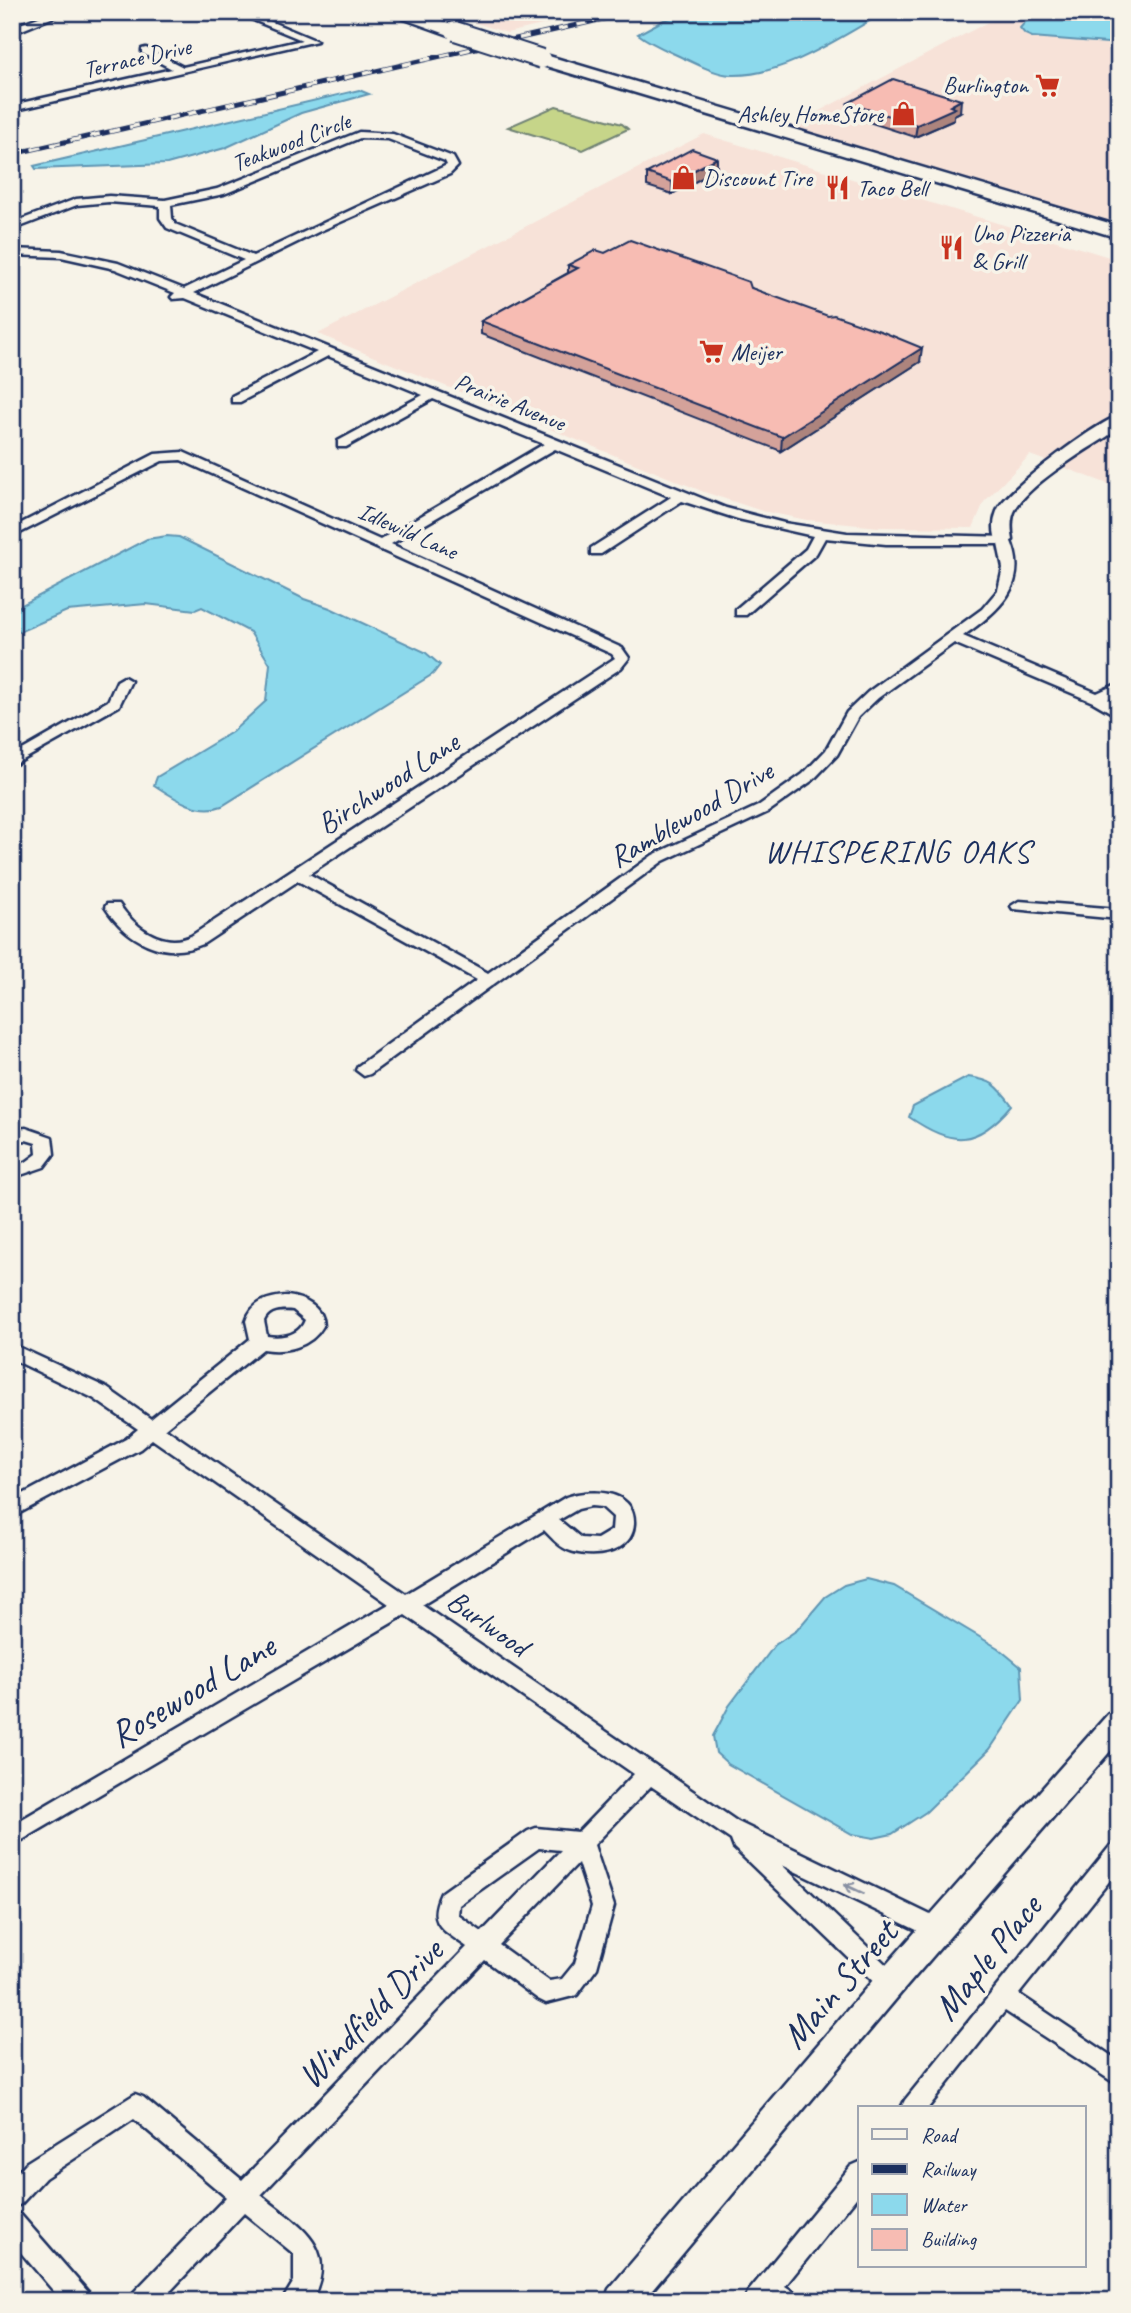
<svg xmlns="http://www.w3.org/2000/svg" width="1131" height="2313" viewBox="0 0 1131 2313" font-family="Caveat,sans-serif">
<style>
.built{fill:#f7e2d8}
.green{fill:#c6d589;stroke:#708274;stroke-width:2}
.water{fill:#8cd9ec;stroke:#5f95b3;stroke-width:2}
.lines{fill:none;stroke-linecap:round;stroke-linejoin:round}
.minor-casing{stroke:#1b2f5e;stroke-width:5}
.tertiary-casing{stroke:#1b2f5e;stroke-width:5}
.trunk-casing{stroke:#1b2f5e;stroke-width:5}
.minor{fill:#f7f3e8;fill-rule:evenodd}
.tertiary{fill:#f7f3e8;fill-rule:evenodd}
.trunk{fill:#f7f3e8;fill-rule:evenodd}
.rail-casing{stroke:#1b2f5e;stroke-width:5}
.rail{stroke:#f7f3e8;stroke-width:3.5;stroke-dasharray:10;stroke-linecap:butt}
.trunk-bridge-casing{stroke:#1b2f5e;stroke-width:22;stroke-linecap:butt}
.trunk-bridge{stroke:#f7f3e8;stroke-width:18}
.wall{fill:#d4a29a;stroke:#1b2f5e;stroke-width:2}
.shaded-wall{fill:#ad847d;stroke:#1b2f5e;stroke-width:2}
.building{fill:#f7bcb3;stroke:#1b2f5e;stroke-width:2}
.oneway{stroke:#8991a3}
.labels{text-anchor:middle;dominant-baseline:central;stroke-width:7;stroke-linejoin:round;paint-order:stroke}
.far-street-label{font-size:24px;fill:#1b2f5e;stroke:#f7f3e8}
.far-poi-label{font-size:24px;fill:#1b2f5e;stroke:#f7f3e8;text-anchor:start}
.street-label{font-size:30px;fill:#1b2f5e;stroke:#f7f3e8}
.neighbourhood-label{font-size:32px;letter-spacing:2px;fill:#1b2f5e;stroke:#f7f3e8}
.near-street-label{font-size:37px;fill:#1b2f5e;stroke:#f7f3e8}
</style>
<rect width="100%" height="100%" fill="#f7f3e8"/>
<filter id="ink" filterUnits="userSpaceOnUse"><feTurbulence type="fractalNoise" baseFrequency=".0143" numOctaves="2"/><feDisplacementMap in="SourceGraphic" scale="14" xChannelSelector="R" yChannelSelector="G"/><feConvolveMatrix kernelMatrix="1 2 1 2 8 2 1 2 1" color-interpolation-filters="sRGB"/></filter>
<g filter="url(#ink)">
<g class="built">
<path d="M443,12H599L507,33Z"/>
<path d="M1017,12H1119V228L789,127L988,22Z"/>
<path d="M704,134L1119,260V488L1030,455L984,502L973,528L879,527L807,520L762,511L704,492L318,334Z"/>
</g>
<path class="green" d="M556,106L622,124L628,129L583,150L508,127Z"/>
<g class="water">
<path d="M693,12H885C841,37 783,77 731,75C714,74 697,64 681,57C666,50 651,44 638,34L664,20Z"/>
<path d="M1053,12H1119V44L1032,37L1025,34L1020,28L1026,21Z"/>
<path d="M359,90L369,94L301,113L225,148L167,164L36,169L34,166Z"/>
<path d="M167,536L179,537L304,599L330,608L425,652L440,665L433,674L222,806C198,815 174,798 154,785L157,777L232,732L266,701L270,664L250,632L202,607L195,610L146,604L67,611L12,635V610L147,539Z"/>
<path d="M968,1077C993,1080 997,1085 1012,1105C976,1148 952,1146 909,1117L913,1106Z"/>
<path d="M866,1579L894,1586L998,1648L1021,1667L1023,1700L990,1749L926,1812L892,1834L874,1838L852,1834L728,1764L716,1753L713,1736L729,1706L775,1645L797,1630L825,1597L844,1585Z"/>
</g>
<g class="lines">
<defs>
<g id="minor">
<path d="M52,12H66L12,34V27Z"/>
<path d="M234,12H248L317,41L12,111V105L172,69L142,53V49L146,48L183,67L302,40Z"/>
<path d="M359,132L393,134L453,157L458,166L450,174L320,231L194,293L726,508L784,523L847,533L1009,537C1032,585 998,611 963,636L1097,693L1119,683V693L1108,699L1119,706V717L1093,702L954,643L878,698L858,717L837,755L813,780L768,812L663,861L370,1074L364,1076L356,1070L358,1066L477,980L298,881L203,944C164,961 127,941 105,907L107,904H119C134,927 163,949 191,936L615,658L612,654L181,460L162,461L12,537V528L155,454L183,452L380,540L544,444L433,399L346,447H338V441L423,395L328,356L240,402H232V396L317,352L185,298L173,299L171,297L175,293L115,269L61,257L12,255V249L61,251L118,263L184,289L244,260L167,228L160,218V206L109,202L77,205L12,230V223L76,199L109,196L165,200L217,189ZM360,138L388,139L445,161L447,165L253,256L175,224L172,218L171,205L224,194ZM555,449L671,497L591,548V554H601L682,501L738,519L813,536L806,549L736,609V615H746L816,554L825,538L886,544H998L1003,568L998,590L982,609L868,692L847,712L826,750L803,774L758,806L653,855L488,973L309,874L621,668L629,658L622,648L391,544Z"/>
<path d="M124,677L131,681L119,706L12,766V756L108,701L117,681Z"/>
<path d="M1019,901L1119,909V919L1013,909L1011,906Z"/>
<path d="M26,1128L52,1137L54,1154L44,1167L12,1178V1166L26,1162L37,1154L36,1143L26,1140L12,1142V1130Z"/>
<path d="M287,1296C304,1298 323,1307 323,1326C311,1347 286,1353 263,1349L165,1428L406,1594L566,1497C588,1489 636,1488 634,1524C632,1555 590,1559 568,1550C558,1546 551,1537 544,1530L422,1605L738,1822L945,1922L948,1929L945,1936L937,1939L929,1936L782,1865L898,1976L902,1983L898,1990L890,1993L882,1990L734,1848L731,1840L651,1786L594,1845L614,1906L597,1968L577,1995L546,2003L538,1999L485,1960L261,2195C298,2226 341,2246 311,2301H282L294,2281V2254L244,2213L161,2301H130L134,2292L226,2197L134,2119L45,2178L21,2204L12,2208V2178L27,2162L135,2094L143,2097L242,2180L467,1947C444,1930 426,1925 441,1893L528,1831L536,1828L578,1832L634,1774L405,1615L12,1846V1825L389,1604L152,1439L140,1449L12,1517V1500L126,1439L138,1429L93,1398L12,1359V1344L107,1388L151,1419L250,1339L246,1321C252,1302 268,1297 287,1296ZM293,1310L305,1320C299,1336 282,1338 267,1336L264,1321C269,1309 282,1309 293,1310ZM591,1506L602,1507L613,1517L612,1530L597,1539L581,1538L559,1520L578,1509ZM539,1848L561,1850L482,1932L458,1915L459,1905ZM578,1863L592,1906L575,1963L562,1979L549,1981L499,1945Z"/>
<path d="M1119,1842V1869L1019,1994L1119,2061V2086L1005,2011L928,2108H901L905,2100L1111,1845Z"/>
<path d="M860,2162V2193L785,2286L794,2292L798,2301H744L748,2292L851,2166Z"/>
<path d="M12,2211L21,2215L88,2292L92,2301H62L12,2242Z"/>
</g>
<g id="tertiary">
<path d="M1119,416V429C1091,447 1032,481 1016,508C1010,518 1011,529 1013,540L1004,545L998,544C992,533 993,518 999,507C1011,487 1097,422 1119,416Z"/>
<path d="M1119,1710V1741L901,1993L643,2301H605L609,2289L879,1973L1109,1713Z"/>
</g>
<g id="trunk">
<path d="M391,12H416L461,27L463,31L455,36L449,35L393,15Z"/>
<path d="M542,54L1119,226V238L536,63L534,59L536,55Z"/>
</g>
</defs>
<use href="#minor" class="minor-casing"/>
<use href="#tertiary" class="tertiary-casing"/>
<use href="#trunk" class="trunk-casing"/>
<use href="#minor" class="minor"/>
<use href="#tertiary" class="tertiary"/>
<use href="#trunk" class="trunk"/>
<defs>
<path id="rail" d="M12,154L634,12"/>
</defs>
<use href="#rail" class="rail-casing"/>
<use href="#rail" class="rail"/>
<defs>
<path id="trunk-bridge" d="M455,31L542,59"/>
</defs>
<use href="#trunk-bridge" class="trunk-bridge-casing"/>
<use href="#trunk-bridge" class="trunk-bridge"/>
</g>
<g class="wall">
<path d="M848,103L960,112L954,115V120L915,137L847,115Z"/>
<path d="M717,158V170L672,194L647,186V173Z"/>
<path d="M605,253L751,288L920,362L781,451L481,334V321L568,273V265Z"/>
</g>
<g class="shaded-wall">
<path d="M961,100L960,112L954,115V120L915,137L917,125Z"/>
<path d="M717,158V170L672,194V182Z"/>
<path d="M922,348L920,362L781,451L782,437Z"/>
</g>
<g class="building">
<path d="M893,79L961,100L950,106L955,108L917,125L848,103Z"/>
<path d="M692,149L717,158L672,182L647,173Z"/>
<path d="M630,240L749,282L751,288L828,316L834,315L883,332L922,348L782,437L481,321L578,268L568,265L596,250L605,253Z"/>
</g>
<defs><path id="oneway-shaft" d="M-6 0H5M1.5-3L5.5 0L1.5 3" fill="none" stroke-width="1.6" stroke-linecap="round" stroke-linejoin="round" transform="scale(1.75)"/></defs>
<use class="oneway" href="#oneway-shaft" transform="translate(854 1889) rotate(-154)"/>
</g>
<defs>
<symbol id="supermarket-bare" viewBox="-9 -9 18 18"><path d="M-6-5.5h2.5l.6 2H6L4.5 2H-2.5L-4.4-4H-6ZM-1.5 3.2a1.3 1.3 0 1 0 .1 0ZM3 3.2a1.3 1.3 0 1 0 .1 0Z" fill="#c8321e" stroke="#f7f3e8" stroke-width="2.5" paint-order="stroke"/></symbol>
<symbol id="shop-bare" viewBox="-9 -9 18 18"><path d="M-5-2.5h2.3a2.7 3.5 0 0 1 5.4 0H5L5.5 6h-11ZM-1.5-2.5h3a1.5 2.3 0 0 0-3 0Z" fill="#c8321e" stroke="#f7f3e8" stroke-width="2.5" paint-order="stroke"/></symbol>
<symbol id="restaurant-bare" viewBox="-9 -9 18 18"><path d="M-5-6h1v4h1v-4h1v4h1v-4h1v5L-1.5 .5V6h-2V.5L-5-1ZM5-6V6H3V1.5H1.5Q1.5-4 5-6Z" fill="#c8321e" stroke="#f7f3e8" stroke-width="2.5" paint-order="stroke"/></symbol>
</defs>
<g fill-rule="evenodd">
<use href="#supermarket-bare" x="1030" y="68" width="35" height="35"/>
<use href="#shop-bare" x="886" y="96" width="35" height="35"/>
<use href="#shop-bare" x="666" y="160" width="35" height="35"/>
<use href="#restaurant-bare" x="820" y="170" width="35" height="35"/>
<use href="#restaurant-bare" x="934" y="230" width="35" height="35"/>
<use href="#supermarket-bare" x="694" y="334" width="35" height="35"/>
</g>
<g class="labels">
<g class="far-street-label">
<text transform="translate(137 58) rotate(-13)">Terrace Drive</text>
<text transform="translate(291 142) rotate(-21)">Teakwood Circle</text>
<text transform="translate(510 402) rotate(22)">Prairie Avenue</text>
<text transform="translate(408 531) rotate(24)">Idlewild Lane</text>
</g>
<g class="far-poi-label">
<text x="1028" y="85" text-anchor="end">Burlington</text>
<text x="883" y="114" text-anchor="end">Ashley HomeStore</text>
<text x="703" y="178">Discount Tire</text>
<text x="857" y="188">Taco Bell</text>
<text x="972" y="233">Uno Pizzeria<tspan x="972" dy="28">&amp; Grill</tspan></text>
<text x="731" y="352">Meijer</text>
</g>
<g class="street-label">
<text transform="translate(388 783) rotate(-33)">Birchwood Lane</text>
<text transform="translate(691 814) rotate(-30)">Ramblewood Drive</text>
<text transform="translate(488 1623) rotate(35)">Burlwood</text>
</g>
<g class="neighbourhood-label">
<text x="898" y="851">WHISPERING OAKS</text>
</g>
<g class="near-street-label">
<text transform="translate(192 1690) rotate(-31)">Rosewood Lane</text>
<text transform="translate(987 1957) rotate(-51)">Maple Place</text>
<text transform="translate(839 1984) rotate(-49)">Main Street</text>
<text transform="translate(370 2013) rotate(-46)">Windfield Drive</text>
</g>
</g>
<rect width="1131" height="2313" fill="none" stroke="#f7f3e8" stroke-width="42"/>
<rect x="21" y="21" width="1089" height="2271" fill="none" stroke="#1b2f5e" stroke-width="2.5" filter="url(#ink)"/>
<rect x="858" y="2106" width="228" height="161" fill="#f7f3e8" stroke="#9fa5b1" stroke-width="2"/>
<rect x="872" y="2129" width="35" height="10" fill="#f7f3e8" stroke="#9fa5b1" stroke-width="2"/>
<text x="921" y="2142" font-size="21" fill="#1b2f5e">Road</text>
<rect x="872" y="2164" width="35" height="10" fill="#1b2f5e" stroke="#9fa5b1" stroke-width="2"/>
<text x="921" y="2176" font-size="21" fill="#1b2f5e">Railway</text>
<rect x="872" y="2194" width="35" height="21" fill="#8cd9ec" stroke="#9fa5b1" stroke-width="2"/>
<text x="921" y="2212" font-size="21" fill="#1b2f5e">Water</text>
<rect x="872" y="2229" width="35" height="21" fill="#f7bcb3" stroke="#9fa5b1" stroke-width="2"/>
<text x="921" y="2246" font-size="21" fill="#1b2f5e">Building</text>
</svg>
